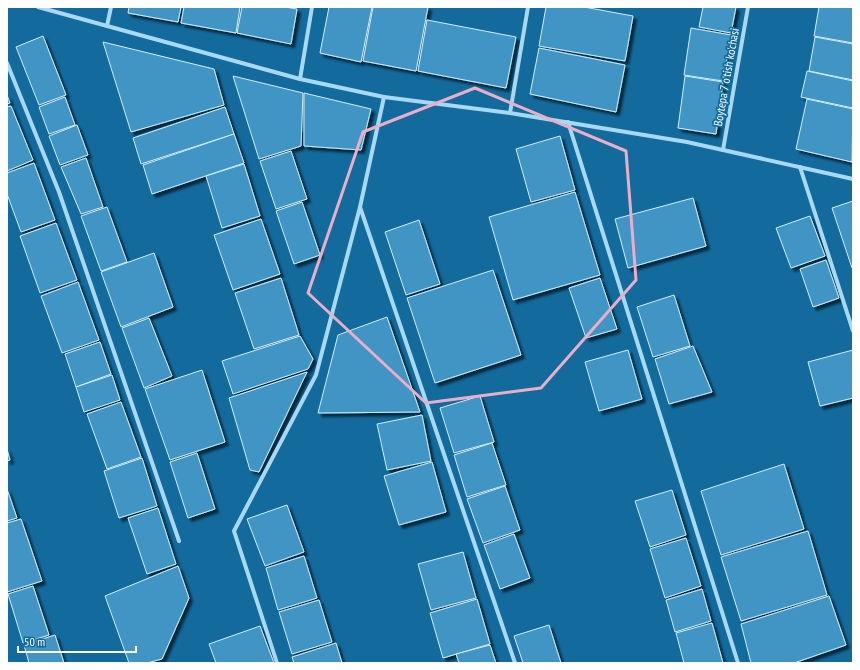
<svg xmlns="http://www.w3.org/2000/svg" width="860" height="670" viewBox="0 0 860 670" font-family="'PT Sans Narrow',sans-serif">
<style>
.building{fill:#3f95c5;stroke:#d0eefe;filter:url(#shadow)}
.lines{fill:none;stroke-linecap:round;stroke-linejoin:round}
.minor{stroke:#a7d9f4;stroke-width:4}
.marked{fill:none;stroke:#eaaec6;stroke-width:3;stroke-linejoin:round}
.labels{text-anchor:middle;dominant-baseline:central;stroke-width:3.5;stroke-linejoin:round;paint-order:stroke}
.street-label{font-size:12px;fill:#fff;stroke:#126a9d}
</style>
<defs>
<filter id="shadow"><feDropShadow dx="3.5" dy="3.5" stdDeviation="1" flood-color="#0009"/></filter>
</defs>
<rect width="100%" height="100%" fill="#126a9d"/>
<g class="building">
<path d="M129,7H181L178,22L128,13Z"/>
<path d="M184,7H240L236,33L181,23Z"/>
<path d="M242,7H285L297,9L291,44L237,33Z"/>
<path d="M329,7H372L361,62L320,53Z"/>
<path d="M373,7H428L416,71L363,61Z"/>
<path d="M546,7H584L633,16L625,61L539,46Z"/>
<path d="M703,7H736L731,33L699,27Z"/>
<path d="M819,7H853V43L814,36Z"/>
<path d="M427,20L516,37L506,88L418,71Z"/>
<path d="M691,28L731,35L723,81L684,75Z"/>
<path d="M43,36L66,95L39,105L16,47Z"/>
<path d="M815,37L853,44V80L809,71Z"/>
<path d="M103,42L214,69L224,105L131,132Z"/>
<path d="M539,48L625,65L616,112L530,94Z"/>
<path d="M807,71L853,81V108L801,97Z"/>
<path d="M233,76L303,93L301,146L259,159Z"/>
<path d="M685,76L723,82L716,134L678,128Z"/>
<path d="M304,93L371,109L361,150L304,146Z"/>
<path d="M7,95L10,103L7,104Z"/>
<path d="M65,97L75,125L49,134L39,107Z"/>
<path d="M807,99L853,109L852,162L796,149Z"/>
<path d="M11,106L33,160L7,171V107Z"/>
<path d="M225,107L234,134L141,164L133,138Z"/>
<path d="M77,125L88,155L60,165L49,136Z"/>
<path d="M234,134L244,163L152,194L143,165Z"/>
<path d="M560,136L575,190L531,202L516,149Z"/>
<path d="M291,151L307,199L276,209L260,161Z"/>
<path d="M86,158L103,207L81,214L61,167Z"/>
<path d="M34,163L55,220L21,232L7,194V173Z"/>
<path d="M244,164L260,216L222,228L206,176Z"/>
<path d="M575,192L600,275L513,300L489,217Z"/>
<path d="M693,198L706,246L628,268L615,219Z"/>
<path d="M853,201V267L852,268L832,208Z"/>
<path d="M302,202L320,255L294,264L276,211Z"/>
<path d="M107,207L127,262L101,271L81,216Z"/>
<path d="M810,216L825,256L791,268L776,228Z"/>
<path d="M261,219L280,274L233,290L214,235Z"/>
<path d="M419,220L440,284L406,295L385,232Z"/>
<path d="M56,223L77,280L40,293L20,236Z"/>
<path d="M154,253L173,307L121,327L101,272Z"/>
<path d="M826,260L839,298L813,307L800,269Z"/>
<path d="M493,270L521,355L435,383L407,298Z"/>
<path d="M281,278L299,335L254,349L235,293Z"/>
<path d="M600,278L617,329L586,338L569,288Z"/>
<path d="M78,282L99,340L62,353L41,296Z"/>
<path d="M674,295L690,346L653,357L637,307Z"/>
<path d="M387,317L420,412L318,413L338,335Z"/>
<path d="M149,318L172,376L144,388L122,328Z"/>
<path d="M300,336L313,359L308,369L233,394L222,361Z"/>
<path d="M100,342L111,374L76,387L65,354Z"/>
<path d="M693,346L712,392L669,404L655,359Z"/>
<path d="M628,350L642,399L599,411L585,362Z"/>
<path d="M853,350V398L820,406L808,362Z"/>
<path d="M202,370L225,442L170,460L145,389Z"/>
<path d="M307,372L259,472L250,470L229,398Z"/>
<path d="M112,375L120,400L84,412L76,387Z"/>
<path d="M480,396L494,442L454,453L440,408Z"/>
<path d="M121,402L141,457L107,469L87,414Z"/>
<path d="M422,415L431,461L387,470L377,424Z"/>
<path d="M492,443L506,485L467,497L454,455Z"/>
<path d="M7,449L10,460L7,461Z"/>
<path d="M197,453L215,509L188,518L170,462Z"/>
<path d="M142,458L157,506L119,518L104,471Z"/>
<path d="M432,462L446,512L399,525L384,476Z"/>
<path d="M784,464L804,529L721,555L701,491Z"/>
<path d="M505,486L520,530L483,543L467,499Z"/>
<path d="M7,489L17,518L7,521Z"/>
<path d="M672,490L686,535L650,547L635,501Z"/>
<path d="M287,505L304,552L265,566L247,519Z"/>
<path d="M158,508L176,564L147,574L128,518Z"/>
<path d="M21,519L42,581L7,592V523Z"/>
<path d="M808,531L827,595L741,621L721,557Z"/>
<path d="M514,534L530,578L500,589L484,545Z"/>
<path d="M686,538L701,586L665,598L650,549Z"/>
<path d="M463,552L476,598L431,610L418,564Z"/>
<path d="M304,556L317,598L278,610L266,568Z"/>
<path d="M178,566L189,598L162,659L147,663H129L105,596Z"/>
<path d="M33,586L49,635L23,643L8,594Z"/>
<path d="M702,589L711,621L675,632L666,600Z"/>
<path d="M829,596L846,645L794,663H751L741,624Z"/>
<path d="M477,599L490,644L443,658L430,613Z"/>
<path d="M319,600L332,642L292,654L279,612Z"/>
<path d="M712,623L723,663H684L676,633Z"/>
<path d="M549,625L561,663H523L514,636Z"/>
<path d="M260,626L274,663H216L209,644Z"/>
<path d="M55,635L64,663H29L24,645Z"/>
<path d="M336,643L342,663H294L292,657Z"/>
<path d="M490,645L496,663H459L456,654Z"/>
</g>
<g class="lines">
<g class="minor">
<path d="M38,7L300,79L384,97L510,113L687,142L853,179"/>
<path d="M107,26L111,7"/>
<path d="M7,63L59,192L179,541"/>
<path d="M300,79L312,7"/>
<path d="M510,113L528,7"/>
<path d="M568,122L738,663"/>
<path d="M723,150L748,7"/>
<path d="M800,167L853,331"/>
<path d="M360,207L515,663"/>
<path d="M277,663L234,531L316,375L360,207L384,97"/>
</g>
</g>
<path class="marked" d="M475,88L626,151L636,280L541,388L426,403L308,293L363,132Z"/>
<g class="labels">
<g class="street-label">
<text transform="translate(726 77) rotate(-80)">Boytepa 7 o'tish ko'chasi</text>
</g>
</g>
<rect width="860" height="670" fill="none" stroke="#ffffff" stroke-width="16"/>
<path d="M18 646v6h118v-6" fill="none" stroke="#ffffff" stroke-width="2"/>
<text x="24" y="646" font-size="12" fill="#ffffff" stroke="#126a9d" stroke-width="3" paint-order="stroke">50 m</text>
</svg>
